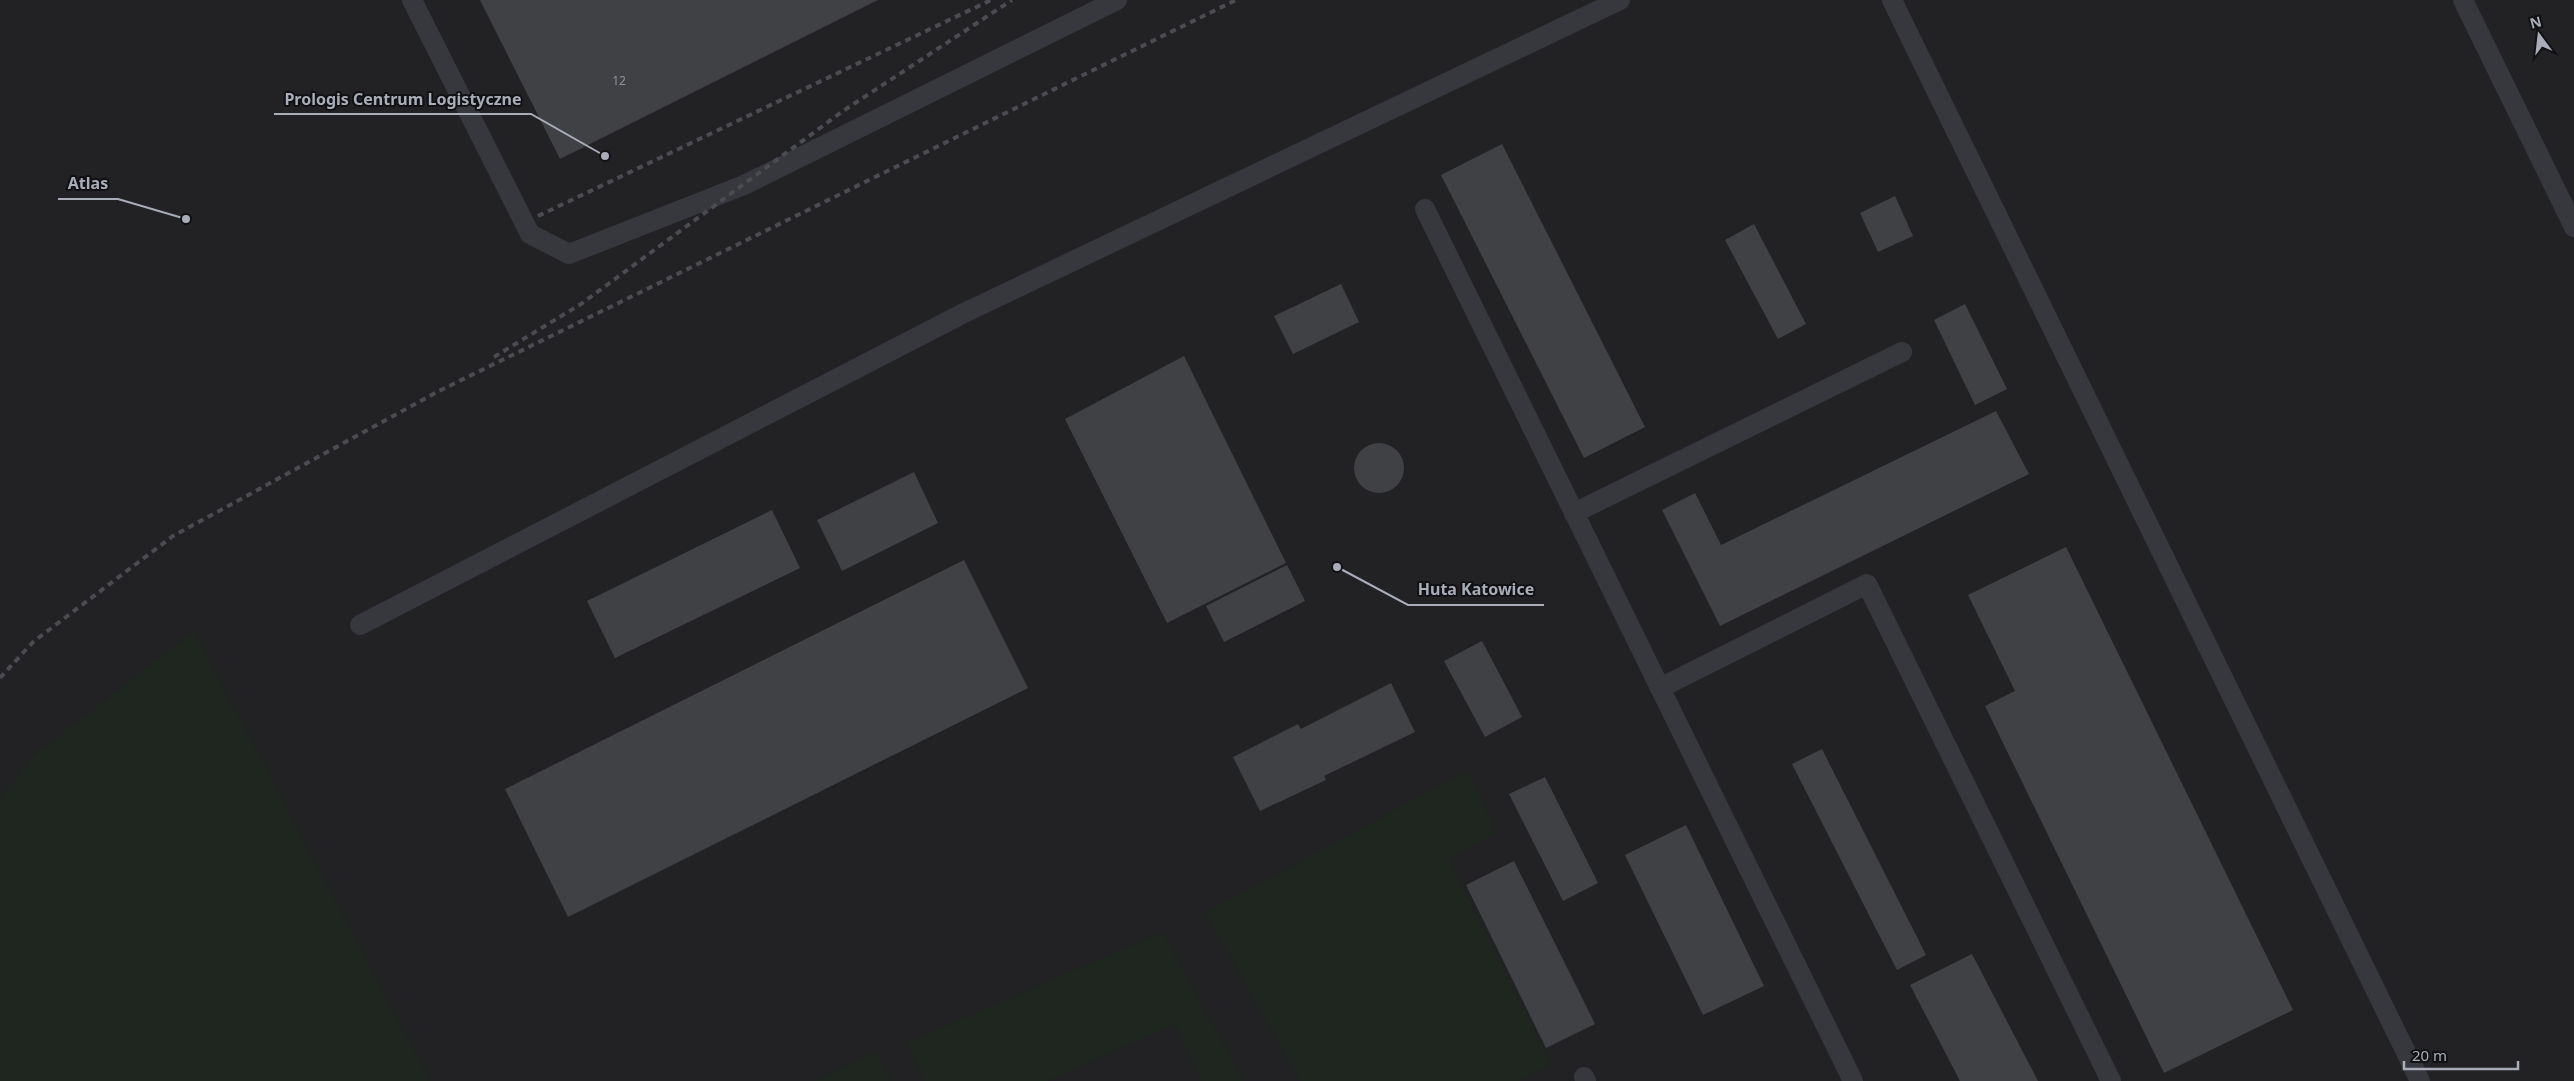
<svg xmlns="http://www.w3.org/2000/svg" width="2574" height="1081" viewBox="0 0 2574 1081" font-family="'Noto Sans',sans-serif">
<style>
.built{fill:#222225}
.green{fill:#1e261f}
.building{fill:#404145}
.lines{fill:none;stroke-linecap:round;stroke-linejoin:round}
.lane{stroke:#37383d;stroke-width:20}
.rail{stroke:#4a4c52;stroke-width:4;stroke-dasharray:6 5;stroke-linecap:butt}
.labels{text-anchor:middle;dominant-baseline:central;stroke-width:4;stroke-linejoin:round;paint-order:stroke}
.number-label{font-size:12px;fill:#8e929b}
.leader{fill:none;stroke:#a8adb8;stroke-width:2}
.callout-dot{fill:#a8adb8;stroke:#111113;stroke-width:2}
.callout-label{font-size:16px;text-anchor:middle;font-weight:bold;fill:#a8adb8;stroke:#111113;stroke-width:4;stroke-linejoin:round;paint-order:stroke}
</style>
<rect width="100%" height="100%" fill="#161618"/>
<rect class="built" x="0" y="0" width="2574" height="1081"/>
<g class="green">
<path d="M194,631L430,1081H0V800L30,758Z"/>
<path d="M1468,770L1496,832L1449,859L1551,1065L1519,1081H1300L1205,913Z"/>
<path d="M1162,932L1244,1081H1202L1175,1024L1047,1081H924L906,1043Z"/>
<path d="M876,1051L890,1081H814Z"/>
</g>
<g class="building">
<path d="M480,0H878L560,159Z"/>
<path d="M1502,144L1645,427L1584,458L1441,175Z"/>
<path d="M1895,196L1913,236L1878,252L1860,213Z"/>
<path d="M1754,224L1806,324L1778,339L1725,240Z"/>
<path d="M1341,284L1359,322L1293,354L1274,316Z"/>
<path d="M1965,304L2007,389L1975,405L1934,320Z"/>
<path d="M1184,356L1286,563L1167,623L1065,419Z"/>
<path d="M1996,411L2029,474L1720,626L1662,510L1695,493L1721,545Z"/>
<circle cx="1379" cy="468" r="25"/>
<path d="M914,472L938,523L842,571L817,520Z"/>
<path d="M772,510L800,568L615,658L587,601Z"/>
<path d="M2066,547L2293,1010L2164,1073L1985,706L2015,691L1968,595Z"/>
<path d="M964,560L1028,688L568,917L505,789Z"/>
<path d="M1287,565L1305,601L1224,642L1206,606Z"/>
<path d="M1482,641L1522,717L1485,737L1444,661Z"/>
<path d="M1391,683L1415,732L1324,776L1326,780L1260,811L1233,757L1298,724L1301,729Z"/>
<path d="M1822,749L1926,955L1897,970L1792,764Z"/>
<path d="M1545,777L1598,883L1563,901L1509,794Z"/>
<path d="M1686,825L1764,986L1703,1015L1625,855Z"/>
<path d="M1514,861L1595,1024L1546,1048L1466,885Z"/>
<path d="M1972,954L2038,1081H1960L1910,985Z"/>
</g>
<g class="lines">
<g class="lane">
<path d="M412,0L530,234L569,254L744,185L1117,0"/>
<path d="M1892,0L2420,1081"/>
<path d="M2463,0L2574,227"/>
<path d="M1425,209L1853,1081"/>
<path d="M1574,513L1902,352"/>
<path d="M360,625L962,314L1620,0"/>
<path d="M1660,688L1867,584L2111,1081"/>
<path d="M1584,1077L1586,1081"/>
</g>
<g class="rail">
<path d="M538,216L991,0"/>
<path d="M494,357L581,304L843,111L1012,0"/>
<path d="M0,678L33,642L173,536L439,391L1236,0"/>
</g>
</g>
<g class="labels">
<g class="number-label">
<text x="619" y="80">12</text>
</g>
</g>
<path class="leader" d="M605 156L531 114H274M186 219L118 199H58M1337 567L1408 605H1544"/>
<g class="callout-dot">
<circle cx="605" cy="156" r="5"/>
<circle cx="186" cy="219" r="5"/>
<circle cx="1337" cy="567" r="5"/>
</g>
<g class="callout-label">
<text x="403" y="105">Prologis Centrum Logistyczne</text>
<text x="88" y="189">Atlas</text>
<text x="1476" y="595">Huta Katowice</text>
</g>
<g transform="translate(2539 35) rotate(345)" stroke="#111113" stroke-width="4" paint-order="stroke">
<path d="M0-4L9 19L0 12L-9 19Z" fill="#a8adb8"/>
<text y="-8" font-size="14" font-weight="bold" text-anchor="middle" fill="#a8adb8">N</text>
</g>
<path d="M2404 1061v8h114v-8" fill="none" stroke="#a8adb8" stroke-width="2.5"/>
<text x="2412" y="1061" font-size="15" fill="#a8adb8" stroke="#111113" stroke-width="4" paint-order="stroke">20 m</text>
</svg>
